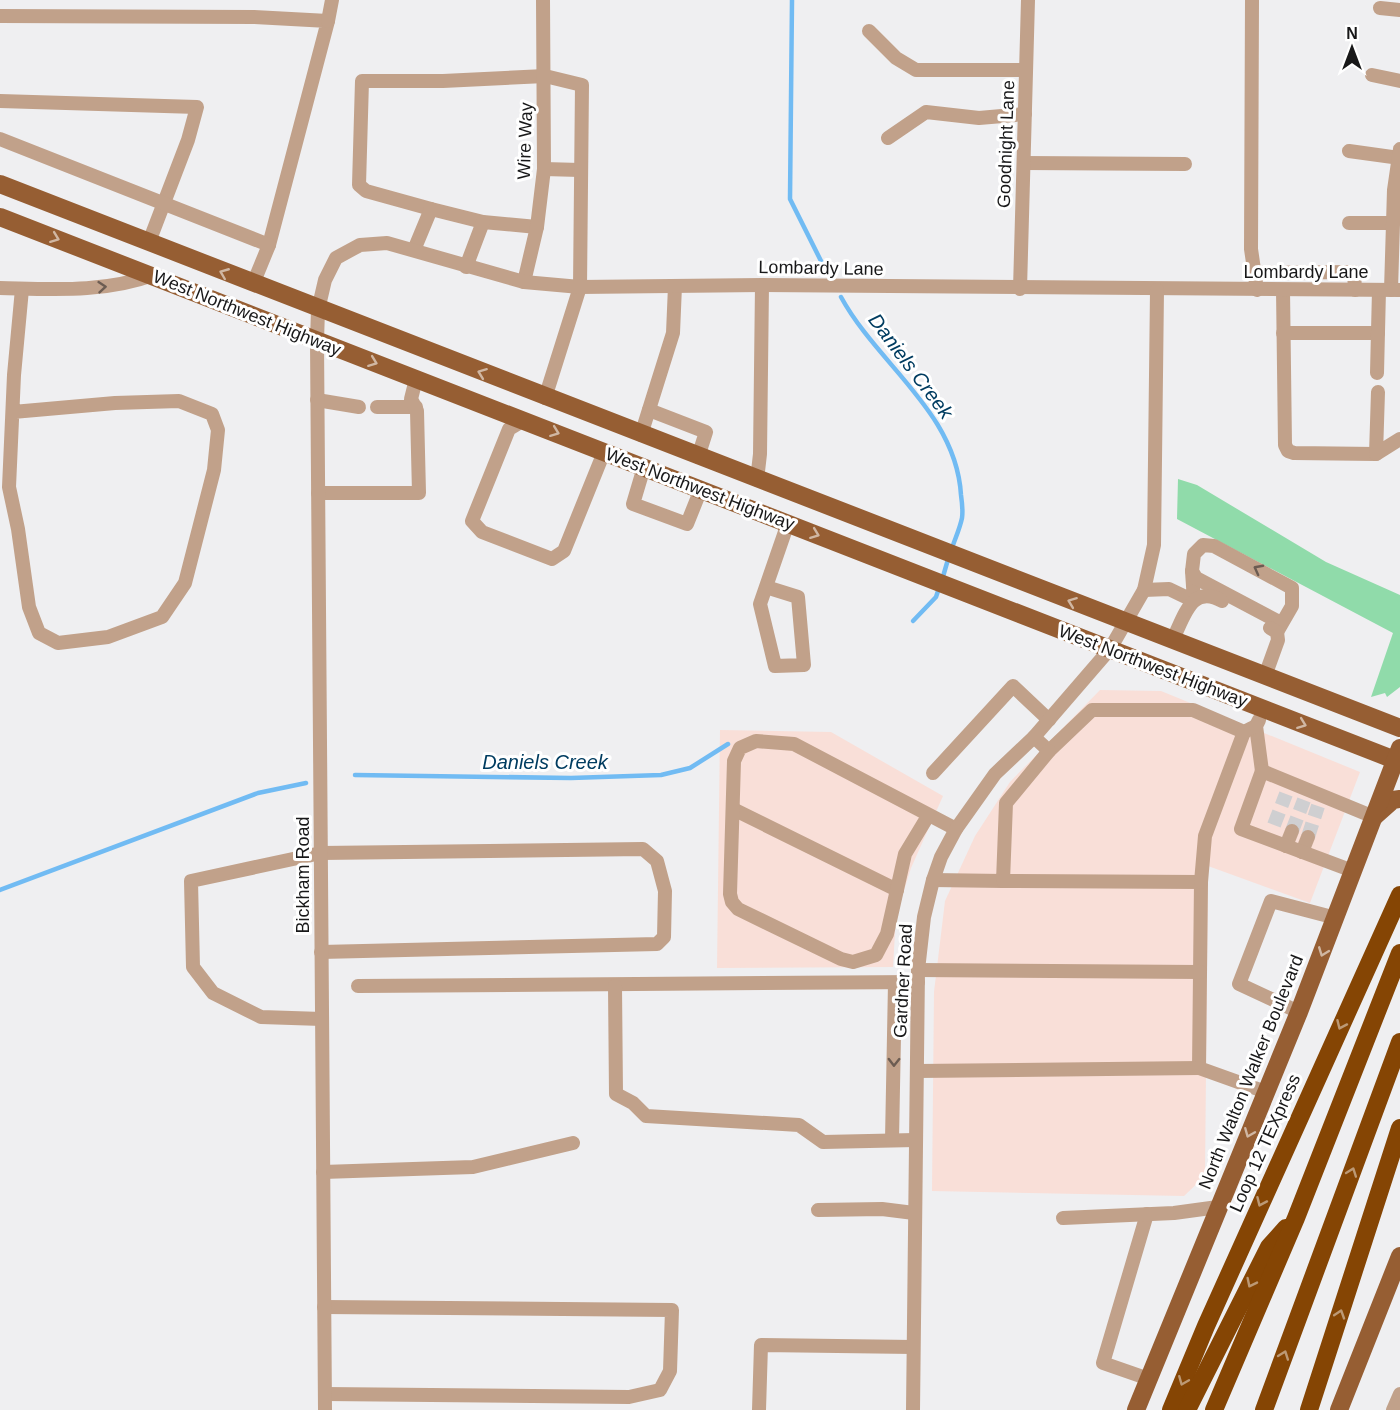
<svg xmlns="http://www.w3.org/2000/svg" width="1400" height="1410" viewBox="0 0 1400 1410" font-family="Helvetica,sans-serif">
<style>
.commercial{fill:#f9dfd8}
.green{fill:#90dbaa}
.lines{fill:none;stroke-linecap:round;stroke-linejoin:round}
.stream{stroke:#71bbf3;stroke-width:4.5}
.minor-tunnel{stroke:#cfcfd1;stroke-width:14;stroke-dasharray:14 7;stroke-linecap:butt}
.minor{stroke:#c1a18a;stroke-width:14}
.major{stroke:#965e33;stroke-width:18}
.highway{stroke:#854504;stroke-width:18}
.oneway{stroke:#d0b7a3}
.oneway2{stroke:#6c5c52}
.oneway3{stroke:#bc9975}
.labels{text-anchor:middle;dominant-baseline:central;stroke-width:6;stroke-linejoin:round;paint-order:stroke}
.street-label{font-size:18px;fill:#181819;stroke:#fff}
.water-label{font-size:20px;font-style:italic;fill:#003c60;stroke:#fff}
</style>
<rect width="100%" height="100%" fill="#efeff1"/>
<g class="commercial">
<path d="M1100,690L1161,691L1360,772L1310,903L1208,866L1205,1176L1184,1196L932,1191L934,992L945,901L975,836L1010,782Z"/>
<path d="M720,730L831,732L943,796L911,868L896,916L893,967L717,968Z"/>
</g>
<path class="green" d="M1178,479L1197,485L1326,562L1400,595V687L1387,697L1385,693L1371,697L1393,633L1177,519Z"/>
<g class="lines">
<g class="stream">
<path d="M792,0L790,199L821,261"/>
<path d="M841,297C878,365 956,412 961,495C962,502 963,511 962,518C960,528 955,539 952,548"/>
<path d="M942,580L949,556"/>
<path d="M913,621L936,597L939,588"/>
<path d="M355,775L571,778L661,775L690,768L728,744"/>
<path d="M0,890L258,793L306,783"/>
</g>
<g class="minor-tunnel">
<path d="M1274,825L1286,794"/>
<path d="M1292,831L1304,800"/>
<path d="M1308,837L1318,806"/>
</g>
<g class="minor">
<path d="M1252,0L1251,249L1257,290"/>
<path d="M1380,8L1400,10"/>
<path d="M0,16L254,17L328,21L269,245L253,284"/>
<path d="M328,21L332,0"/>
<path d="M869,31L896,58L916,70H1026"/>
<path d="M1372,75L1400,81"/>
<path d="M0,101L197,107L188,140L149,242"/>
<path d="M888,138L926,112L979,118L1025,114"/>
<path d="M0,139L269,245"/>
<path d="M1349,151L1400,158"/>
<path d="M1024,163L1185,164"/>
<path d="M544,169L580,170"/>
<path d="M431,209L366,191L359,185L362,81H443L545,76L582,85L580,287L545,398"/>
<path d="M1349,223H1393"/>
<path d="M414,250L431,209L483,222L537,227"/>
<path d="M466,267L483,222"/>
<path d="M1255,273L1354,272L1355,290"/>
<path d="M524,282L537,227L544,169L543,0"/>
<path d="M0,288C52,289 104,293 153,275"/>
<path d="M1020,289L1028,0"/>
<path d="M1283,290L1285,445L1288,451L1294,453L1376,454"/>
<path d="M1391,290L1394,190L1400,149"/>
<path d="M1283,333H1378"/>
<path d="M1377,373L1379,290"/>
<path d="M1378,392L1376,454L1400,439"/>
<path d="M317,400L359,407"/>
<path d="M377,407H416"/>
<path d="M649,410L706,432L698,457"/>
<path d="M13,412L115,403L179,401L212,414L218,430L214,470L185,583L162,617L108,637L58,643L39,633L29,607L18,529L9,487L14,375L22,289"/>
<path d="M524,420L509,429L472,521L482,532L552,559L564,551L604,452"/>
<path d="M641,435L673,333L675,286"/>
<path d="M644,467L633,504L687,524L701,489"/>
<path d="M757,480L760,454L762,285"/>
<path d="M318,493H419L417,411L411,399L416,379"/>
<path d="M766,587L798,597L804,665L775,666L760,604L788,523"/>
<path d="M1144,590L1169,589L1194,601L1192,571"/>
<path d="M1277,632L1292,606V588L1214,546L1203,545L1194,554L1192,571L1196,578L1281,623"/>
<path d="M1172,641C1184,618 1191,583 1222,601"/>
<path d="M1265,676L1278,640L1277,632L1270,628"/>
<path d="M1259,720L1256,726L1262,771"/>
<path d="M1034,737L1049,751L1092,710H1193L1244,732L1256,726"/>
<path d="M933,773L1013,686L1049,720"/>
<path d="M733,809L897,890"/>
<path d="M928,816L905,854L887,934L876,955L853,962L841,959L738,909L732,902L730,894L734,761L740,748L756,741L794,744L956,829"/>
<path d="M1286,846L1292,831"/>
<path d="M1302,852L1308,837"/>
<path d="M1353,871L1241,829L1262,771L1374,817"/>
<path d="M933,880L1003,881L1006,803L1049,751"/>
<path d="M1003,881L1201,882L1199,1068L1266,1092"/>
<path d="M1201,882L1205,836L1244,732"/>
<path d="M321,952L657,944L664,937L665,891L657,861L643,849L321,853L191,881L193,967L213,993L261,1017L322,1019"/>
<path d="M918,970L1200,972"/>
<path d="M358,986L918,982"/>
<path d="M615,986L616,1094L633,1103L646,1116L799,1125L823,1142L915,1140"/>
<path d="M1299,1012L1239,984L1271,901L1336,918"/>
<path d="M917,1071L1199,1068"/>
<path d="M892,1140L895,983"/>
<path d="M323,1172L473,1167L573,1143"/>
<path d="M818,1210L882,1209L914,1213"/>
<path d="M1147,1214L1103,1363L1149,1379"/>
<path d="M1063,1218L1174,1213L1218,1207"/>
<path d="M324,1307L672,1310L670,1371L660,1390L629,1397L325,1394"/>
<path d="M325,1410L317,341L318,310L325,280L336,258L360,245L387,243L524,282L580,287L762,285L1400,290"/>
<path d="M759,1410L761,1345L913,1347"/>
<path d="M913,1410L918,970L924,917L933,880L941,857L956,829L995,774L1034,737L1110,649L1144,590L1154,545L1157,290"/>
<path d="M1393,1410L1400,1394"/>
</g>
<g class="major">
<path d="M0,184L1400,728"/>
<path d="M0,217L1400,762"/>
<path d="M1375,816L1393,800L1400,799"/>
<path d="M1136,1410L1299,1012L1400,748"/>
<path d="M1339,1410L1400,1256"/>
</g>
<g class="highway">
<path d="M1171,1410L1206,1326L1400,895"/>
<path d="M1187,1410L1269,1247L1286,1228"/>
<path d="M1214,1410L1296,1218L1400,953"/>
<path d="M1264,1410L1400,1042"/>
<path d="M1309,1410L1400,1128"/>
</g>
</g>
<defs><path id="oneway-chevron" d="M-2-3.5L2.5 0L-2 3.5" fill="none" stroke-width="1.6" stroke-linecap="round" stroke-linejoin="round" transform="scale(1.5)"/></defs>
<g class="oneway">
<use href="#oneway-chevron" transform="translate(55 238) rotate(21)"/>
<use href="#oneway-chevron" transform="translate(224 273) rotate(-158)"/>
<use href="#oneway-chevron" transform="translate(373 362) rotate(21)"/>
<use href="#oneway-chevron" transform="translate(482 373) rotate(-159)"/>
<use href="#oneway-chevron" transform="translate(555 432) rotate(21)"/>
<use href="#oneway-chevron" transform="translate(815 534) rotate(21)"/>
<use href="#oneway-chevron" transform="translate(1072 602) rotate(-159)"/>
<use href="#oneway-chevron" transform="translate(1302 724) rotate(21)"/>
<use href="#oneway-chevron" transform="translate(1323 952) rotate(111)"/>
<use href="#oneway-chevron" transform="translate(1249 1133) rotate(112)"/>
</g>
<g class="oneway2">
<use href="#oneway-chevron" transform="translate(102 287) rotate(-5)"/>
<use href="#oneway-chevron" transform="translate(1258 569) rotate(-152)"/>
<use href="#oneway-chevron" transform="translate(894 1062) rotate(91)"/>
</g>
<g class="oneway3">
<use href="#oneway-chevron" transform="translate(1341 1025) rotate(114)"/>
<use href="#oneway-chevron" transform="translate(1352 1172) rotate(-70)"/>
<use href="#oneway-chevron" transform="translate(1261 1202) rotate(114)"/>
<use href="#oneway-chevron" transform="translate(1251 1283) rotate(116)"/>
<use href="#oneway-chevron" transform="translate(1340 1314) rotate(-72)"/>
<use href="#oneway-chevron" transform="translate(1284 1355) rotate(-70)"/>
<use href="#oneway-chevron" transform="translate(1183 1381) rotate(112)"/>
</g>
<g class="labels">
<g class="street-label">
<text transform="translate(525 141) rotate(-88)">Wire Way</text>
<text transform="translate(1006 144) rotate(-88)">Goodnight Lane</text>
<text transform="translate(821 268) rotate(1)">Lombardy Lane</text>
<text x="1306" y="272">Lombardy Lane</text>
<text transform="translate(247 313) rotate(22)">West Northwest Highway</text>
<text transform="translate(700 489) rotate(21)">West Northwest Highway</text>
<text transform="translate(1153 666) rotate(21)">West Northwest Highway</text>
<text transform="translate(303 875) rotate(-90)">Bickham Road</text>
<text transform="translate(903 981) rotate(-87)">Gardner Road</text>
<text transform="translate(1251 1072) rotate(-68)">North Walton Walker Boulevard</text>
<text transform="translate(1265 1143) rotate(-66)">Loop 12 TEXpress</text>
</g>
<g class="water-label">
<text transform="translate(911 366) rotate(53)">Daniels Creek</text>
<text x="545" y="762">Daniels Creek</text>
</g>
</g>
<g transform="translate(1352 48)" stroke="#ffffff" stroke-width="4.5" paint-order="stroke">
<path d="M0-4.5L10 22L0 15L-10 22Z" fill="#181819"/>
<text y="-9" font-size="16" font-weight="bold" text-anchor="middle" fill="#181819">N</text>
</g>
</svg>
